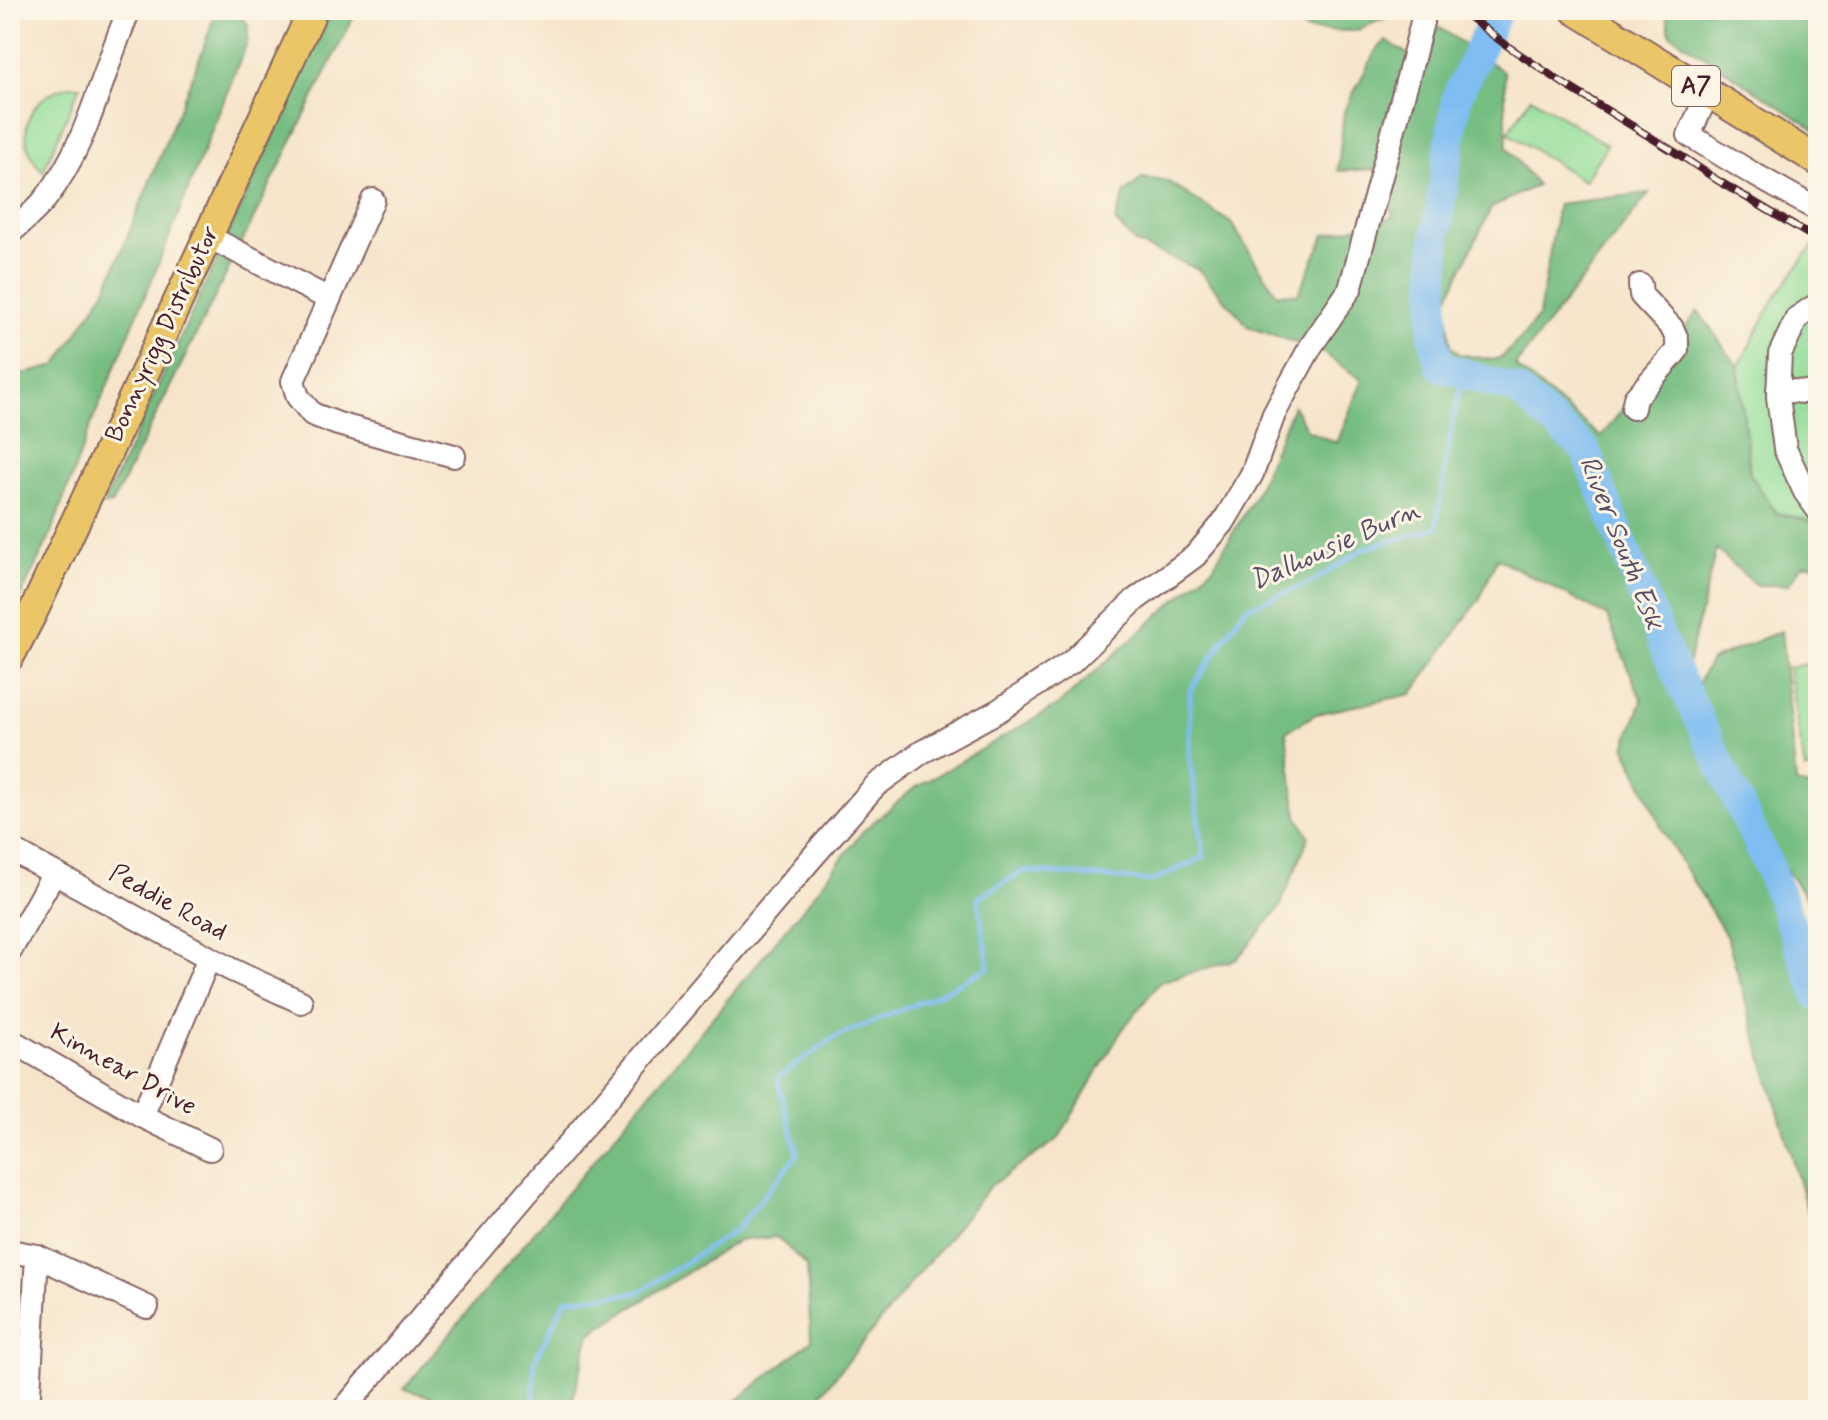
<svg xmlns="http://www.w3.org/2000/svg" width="1828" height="1420" viewBox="0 0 1828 1420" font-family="Mynerve,sans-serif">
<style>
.green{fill:#93de9a;stroke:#6e7e62;stroke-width:2}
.forest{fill:#76bd82;stroke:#606e56;stroke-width:2}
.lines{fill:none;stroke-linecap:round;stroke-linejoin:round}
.stream{stroke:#7fbdf2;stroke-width:5}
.river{stroke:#7fbdf2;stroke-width:30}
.minor-casing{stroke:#866463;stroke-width:26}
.major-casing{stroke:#866463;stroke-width:32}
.minor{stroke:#fff;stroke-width:22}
.major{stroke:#ebc669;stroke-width:28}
.rail-casing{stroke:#4a1f2b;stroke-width:8}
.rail{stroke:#fcf5e5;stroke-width:5;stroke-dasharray:15;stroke-linecap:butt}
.labels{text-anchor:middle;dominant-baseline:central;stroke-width:6;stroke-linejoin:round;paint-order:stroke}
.shield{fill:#fcf5e5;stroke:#7f5f63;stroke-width:2}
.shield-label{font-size:24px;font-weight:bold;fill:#4a1f2b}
.street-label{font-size:26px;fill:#4a1f2b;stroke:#fcf5e5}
.water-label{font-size:28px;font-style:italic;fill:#5a4e67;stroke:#fcf5e5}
</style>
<rect width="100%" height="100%" fill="#fcf5e5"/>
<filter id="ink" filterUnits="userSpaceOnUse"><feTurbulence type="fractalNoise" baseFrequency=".0125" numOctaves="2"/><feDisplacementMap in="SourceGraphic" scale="16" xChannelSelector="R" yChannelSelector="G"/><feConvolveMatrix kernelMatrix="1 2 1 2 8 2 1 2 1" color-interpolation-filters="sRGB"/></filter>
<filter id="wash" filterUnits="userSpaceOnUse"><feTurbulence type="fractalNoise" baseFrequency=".006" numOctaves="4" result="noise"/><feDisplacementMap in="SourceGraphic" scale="32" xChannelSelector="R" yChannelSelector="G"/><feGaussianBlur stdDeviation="1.8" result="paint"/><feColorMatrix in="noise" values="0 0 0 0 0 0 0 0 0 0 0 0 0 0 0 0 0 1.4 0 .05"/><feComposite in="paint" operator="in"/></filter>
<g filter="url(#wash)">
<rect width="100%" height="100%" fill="#f6e5cb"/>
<g class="green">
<path d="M70,86H80L43,172C11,139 27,95 70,86Z"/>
<path d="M1531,97L1607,145L1584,181L1508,133Z"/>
<path d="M1818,238V523L1776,513L1750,474L1738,367L1773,301Z"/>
<path d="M1818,663V769L1805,770L1788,667Z"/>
</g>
<g class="forest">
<path d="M216,10H234L248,24V40L157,267L92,422L50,536L10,618V369L15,368L20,375L56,366L107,287L203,50Z"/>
<path d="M332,10H357L112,504L103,505Z"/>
<path d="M1274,10H1399L1397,13L1355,31L1307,30Z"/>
<path d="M1666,10H1818V132L1670,34Z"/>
<path d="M1436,25L1504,72L1507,148L1537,185L1491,208L1446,302L1451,346L1459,354L1492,360L1502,357L1525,334L1539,315L1558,204L1649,193L1515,366L1601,437L1698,311L1738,367L1750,474L1776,513L1818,523V564L1802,565L1788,585H1756L1716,549L1683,686L1712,752L1752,837L1807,966L1815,910L1772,850L1691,694L1711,660L1781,631L1796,783L1818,790V1247L1727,937L1666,837L1625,747L1642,701L1607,616L1497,558L1480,598L1412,694L1316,714L1286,732L1297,816L1309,836L1280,907L1237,959L1160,982L1122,1030L1058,1139L990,1186L808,1410H725L811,1341L807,1266L777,1237L739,1240L590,1334L570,1410H438L439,1399L404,1389L806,905L863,831L913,789L1058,705L1213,567L1254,497L1293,406L1308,431L1337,443L1362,380L1322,352L1249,327L1198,269L1135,243L1115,221L1125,193L1142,178L1167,181L1231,223L1276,293L1298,294L1325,235L1393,217L1382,169L1338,171L1344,111L1376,50L1386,41L1428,66Z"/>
</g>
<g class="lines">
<path class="stream" d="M534,1410V1362L566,1299L638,1293L736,1230L798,1154L777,1078L836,1037L937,995L989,967L978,898L1023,871L1152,881L1204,857L1190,760V691L1245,608L1311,583L1363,549L1436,528L1450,435L1463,373"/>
<path class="river" d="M1498,10L1457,96L1436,234L1433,338L1440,366L1516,390L1585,449L1662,642L1769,867L1818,996"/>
</g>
</g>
<g filter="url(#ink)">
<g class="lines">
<defs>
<g id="minor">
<path d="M1708,93L1689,135L1750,172L1818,210"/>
<path d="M373,200L293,381L298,397L312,414L338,424L454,456"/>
<path d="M10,233C22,222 36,211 46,198C89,143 102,72 129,10"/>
<path d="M209,237L329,299"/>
<path d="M1818,304L1797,318L1780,354L1778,397L1785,449L1805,492L1818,510"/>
<path d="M1778,390L1818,393"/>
<path d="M1633,408L1635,398L1674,354L1677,350V339L1672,328L1641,295L1640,285"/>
<path d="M10,849L230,969L301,1002"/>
<path d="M10,951L54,873"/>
<path d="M10,1040L142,1116L210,1149"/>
<path d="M142,1116L209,958"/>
<path d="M10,1251L37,1256L147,1307"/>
<path d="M28,1410L37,1256"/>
<path d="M343,1410L810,860L875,786L922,752L998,711L1071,662L1135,600L1195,556L1223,523L1252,474L1274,414L1282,399L1311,346L1350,289L1409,74L1425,10"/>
</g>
<g id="major">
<path d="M1575,10L1818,161"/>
<path d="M10,656L33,612L114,439L313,10"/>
</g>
</defs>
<use href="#minor" class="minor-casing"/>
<use href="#major" class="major-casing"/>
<use href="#minor" class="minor"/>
<use href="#major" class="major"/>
<defs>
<path id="rail" d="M1460,10L1506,45L1564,84L1686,159L1717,180L1818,240"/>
</defs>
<use href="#rail" class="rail-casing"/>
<use href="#rail" class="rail"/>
</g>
</g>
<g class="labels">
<rect class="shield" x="1672" y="66" width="48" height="40" rx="6"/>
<g class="shield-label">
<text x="1696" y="86">A7</text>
</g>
<g class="street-label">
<text transform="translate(163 334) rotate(-65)">Bonnyrigg Distributor</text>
<text transform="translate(168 903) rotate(29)">Peddie Road</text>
<text transform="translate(123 1070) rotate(29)">Kinnear Drive</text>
</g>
<g class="water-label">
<text transform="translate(1621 543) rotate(68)">River South Esk</text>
<text transform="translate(1335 546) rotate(-24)">Dalhousie Burn</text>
</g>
</g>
<rect width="1828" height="1420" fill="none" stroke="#fcf5e5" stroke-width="40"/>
</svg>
